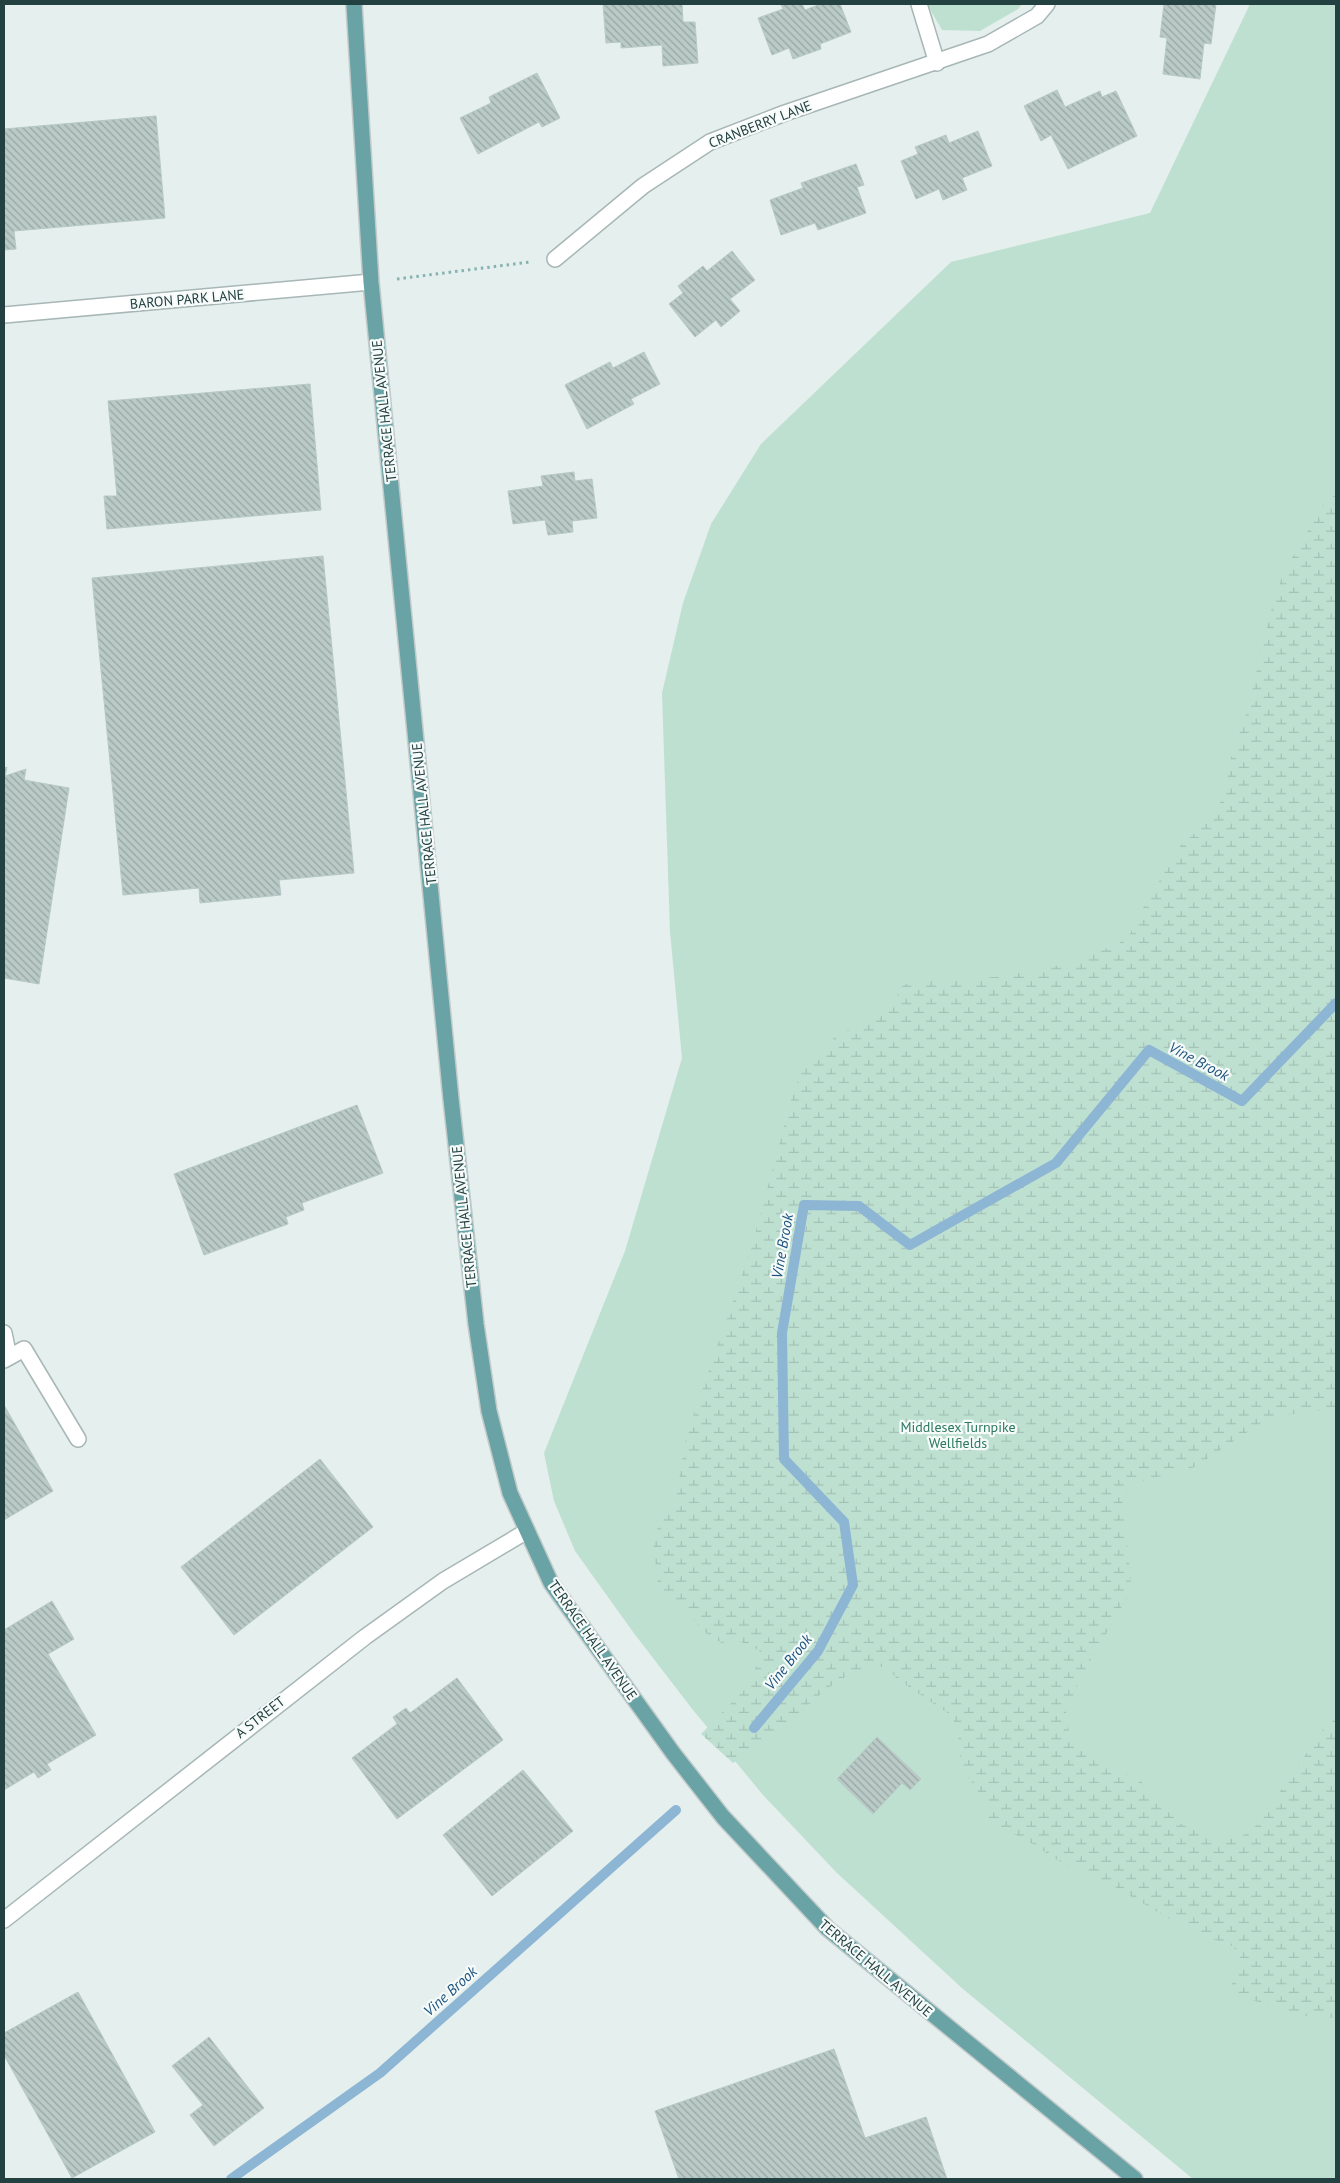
<svg xmlns="http://www.w3.org/2000/svg" width="1340" height="2183" viewBox="0 0 1340 2183" font-family="'PT Sans',sans-serif">
<style>
.green{fill:#bee0d1}
.wetland{fill:url(#wetland-marsh)}
.lines{fill:none;stroke-linecap:round;stroke-linejoin:round}
.stream{stroke:#8db5d4;stroke-width:10}
.building{fill:url(#building-back-hatch);stroke:#b7c9c6}
.minor-casing{stroke:#a7b7b6;stroke-width:18}
.major-casing{stroke:#c2caca;stroke-width:18}
.path{stroke:#85b3b1;stroke-width:3;stroke-dasharray:2.5 4;stroke-linecap:butt}
.minor{stroke:#fff;stroke-width:15}
.major{stroke:#69a3a5;stroke-width:15}
.labels{text-anchor:middle;dominant-baseline:central;stroke-width:4.5;stroke-linejoin:round;paint-order:stroke}
.street-label{font-size:14px;fill:#244141;stroke:#f6fbfa}
.park-label{font-size:14px;fill:#2d7960;stroke:#f6fbfa}
.water-label{font-size:15px;font-style:italic;fill:#1c537f;stroke:#f6fbfa}
</style>
<defs>
<pattern id="wetland-marsh" width="20" height="14" patternUnits="userSpaceOnUse" patternTransform="scale(1.25)"><rect width="20" height="14" fill="#bee0d1"/><path d="M1 5h8M5 5V1M11 12h8M15 12V8" fill="none" stroke="#a3c1b5"/></pattern>
<pattern id="building-back-hatch" width="6" height="6" patternUnits="userSpaceOnUse" patternTransform="scale(1.25)"><rect width="6" height="6" fill="#bacac7"/><path d="M-1 5l2 2M0 0l6 6M5-1l2 2" fill="none" stroke="#97a6a3"/></pattern>
</defs>
<rect width="100%" height="100%" fill="#e5efed"/>
<g class="green">
<path d="M927,4H1022L1018,9L980,31L942,30Z"/>
<path d="M1250,4H1336V2179H1193L963,1989L837,1873L763,1795L693,1710L633,1632L575,1551L554,1501L544,1453L625,1251L682,1058L670,932L662,693L683,603L711,524L761,444L951,262L1150,213Z"/>
</g>
<path class="wetland" d="M1336,494V1406L1331,1409L1270,1417L1195,1467L1135,1483L1122,1499L1131,1579L1127,1598L1082,1675L1066,1712L1069,1732L1096,1763L1138,1778L1179,1823L1219,1841L1242,1836L1257,1825L1326,1725L1336,1719V2018L1303,2016L1229,1993L1241,1955L1232,1946L1192,1932L1103,1880L1059,1861L1023,1838L995,1827L987,1815L985,1802L961,1766L957,1726L949,1714L897,1679L887,1667C846,1661 810,1706 781,1730C767,1743 749,1753 733,1763L701,1734L744,1690L763,1654L751,1645L737,1641L722,1643L709,1636L658,1584L653,1543L657,1529L672,1507L677,1493L686,1436L751,1249L793,1093L805,1065L827,1050L834,1037L862,1023L886,1006L896,998L902,986L915,980L998,977L1066,964L1118,944L1130,934L1143,908L1181,845L1216,815L1226,785L1231,758L1247,711L1273,603L1283,574L1322,506Z"/>
<g class="lines">
<g class="stream">
<path d="M754,1728L818,1651L853,1585L844,1522L784,1459L782,1333L804,1205L859,1206L910,1245L1056,1163L1149,1050L1242,1101L1336,1003"/>
<path d="M231,2179L380,2073L676,1810"/>
</g>
</g>
<g class="building">
<path d="M603,4H682L683,22H695L698,63L663,66L662,45L621,48V42L606,43Z"/>
<path d="M781,4H802L805,10L821,4H840L851,32L820,44L821,49L793,59L789,48L772,55L758,18L783,9Z"/>
<path d="M1164,4H1216L1211,44L1204,43L1200,79L1163,74L1167,38L1160,37Z"/>
<path d="M537,73L560,118L542,127L539,122L478,154L460,118L491,103L489,97Z"/>
<path d="M1057,90L1065,107L1100,91L1102,97L1116,91L1137,136L1068,169L1051,135L1041,141L1024,106Z"/>
<path d="M156,116L165,218L14,231L16,249L4,250V129Z"/>
<path d="M978,131L992,166L962,178L967,190L943,200L939,189L916,199L901,161L918,154L915,147L946,135L949,143Z"/>
<path d="M856,164L864,185L857,187L866,213L818,230L815,223L781,235L770,200L803,188L801,183Z"/>
<path d="M732,251L755,280L730,299L740,311L721,327L716,320L695,337L669,304L683,293L678,286L703,266L707,271Z"/>
<path d="M644,352L660,384L631,399L634,404L587,429L565,385L610,362L613,368Z"/>
<path d="M310,384L321,510L107,529L104,496H117L108,401Z"/>
<path d="M574,472L575,481L592,479L597,518L572,521L573,532L548,535L545,520L513,524L508,491L543,486L541,476Z"/>
<path d="M323,556L354,873L279,880L281,895L200,903L199,888L123,895L92,578Z"/>
<path d="M7,767L5,776L26,769L24,780L69,788L39,984L4,978V768Z"/>
<path d="M357,1105L383,1173L302,1203L304,1210L286,1217L288,1224L204,1255L174,1174Z"/>
<path d="M4,1405L53,1491L4,1520Z"/>
<path d="M320,1459L373,1527L234,1635L181,1567Z"/>
<path d="M52,1601L74,1639L48,1654L96,1735L47,1764L51,1770L38,1778L34,1772L4,1790V1630Z"/>
<path d="M457,1678L503,1740L397,1819L352,1758L397,1724L393,1717L406,1708L410,1713Z"/>
<path d="M877,1737L921,1779L910,1790L902,1783L873,1814L837,1779Z"/>
<path d="M523,1770L573,1831L492,1896L443,1835Z"/>
<path d="M78,1992L155,2132L72,2178L4,2055V2033Z"/>
<path d="M209,2037L264,2108L214,2146L190,2115L203,2105L172,2066Z"/>
<path d="M834,2049L865,2138L926,2117L947,2179H679L655,2111Z"/>
</g>
<g class="lines">
<defs>
<g id="minor">
<path d="M919,4L937,63"/>
<path d="M555,259L643,186L710,142L785,113L988,44L1037,16L1047,4"/>
<path d="M4,315L371,282"/>
<path d="M4,1333L9,1357"/>
<path d="M4,1360L24,1349L78,1439"/>
<path d="M4,1920L365,1637L443,1581L527,1531"/>
</g>
<path id="major" d="M354,4L371,282L451,1099L476,1324L489,1411L510,1493L551,1583L673,1753L723,1817L828,1929L1135,2179"/>
</defs>
<use href="#minor" class="minor-casing"/>
<use href="#major" class="major-casing"/>
<path class="path" d="M397,279L530,262"/>
<use href="#minor" class="minor"/>
<use href="#major" class="major"/>
</g>
<g class="labels">
<g class="street-label">
<text transform="translate(760 124) rotate(-21)">CRANBERRY LANE</text>
<text transform="translate(187 299) rotate(-5)">BARON PARK LANE</text>
<text transform="translate(384 411) rotate(-96)">TERRACE HALL AVENUE</text>
<text transform="translate(424 814) rotate(-96)">TERRACE HALL AVENUE</text>
<text transform="translate(464 1217) rotate(-96)">TERRACE HALL AVENUE</text>
<text transform="translate(593 1640) rotate(55)">TERRACE HALL AVENUE</text>
<text transform="translate(260 1717) rotate(-38)">A STREET</text>
<text transform="translate(876 1968) rotate(40)">TERRACE HALL AVENUE</text>
</g>
<g class="park-label">
<text x="958" y="1427">Middlesex Turnpike<tspan x="958" dy="16">Wellfields</tspan></text>
</g>
<g class="water-label">
<text transform="translate(1199 1061) rotate(28)">Vine Brook</text>
<text transform="translate(782 1246) rotate(-80)">Vine Brook</text>
<text transform="translate(788 1662) rotate(-52)">Vine Brook</text>
<text transform="translate(450 1991) rotate(-42)">Vine Brook</text>
</g>
</g>
<rect width="1340" height="2183" fill="none" stroke="#244141" stroke-width="10"/>
</svg>
